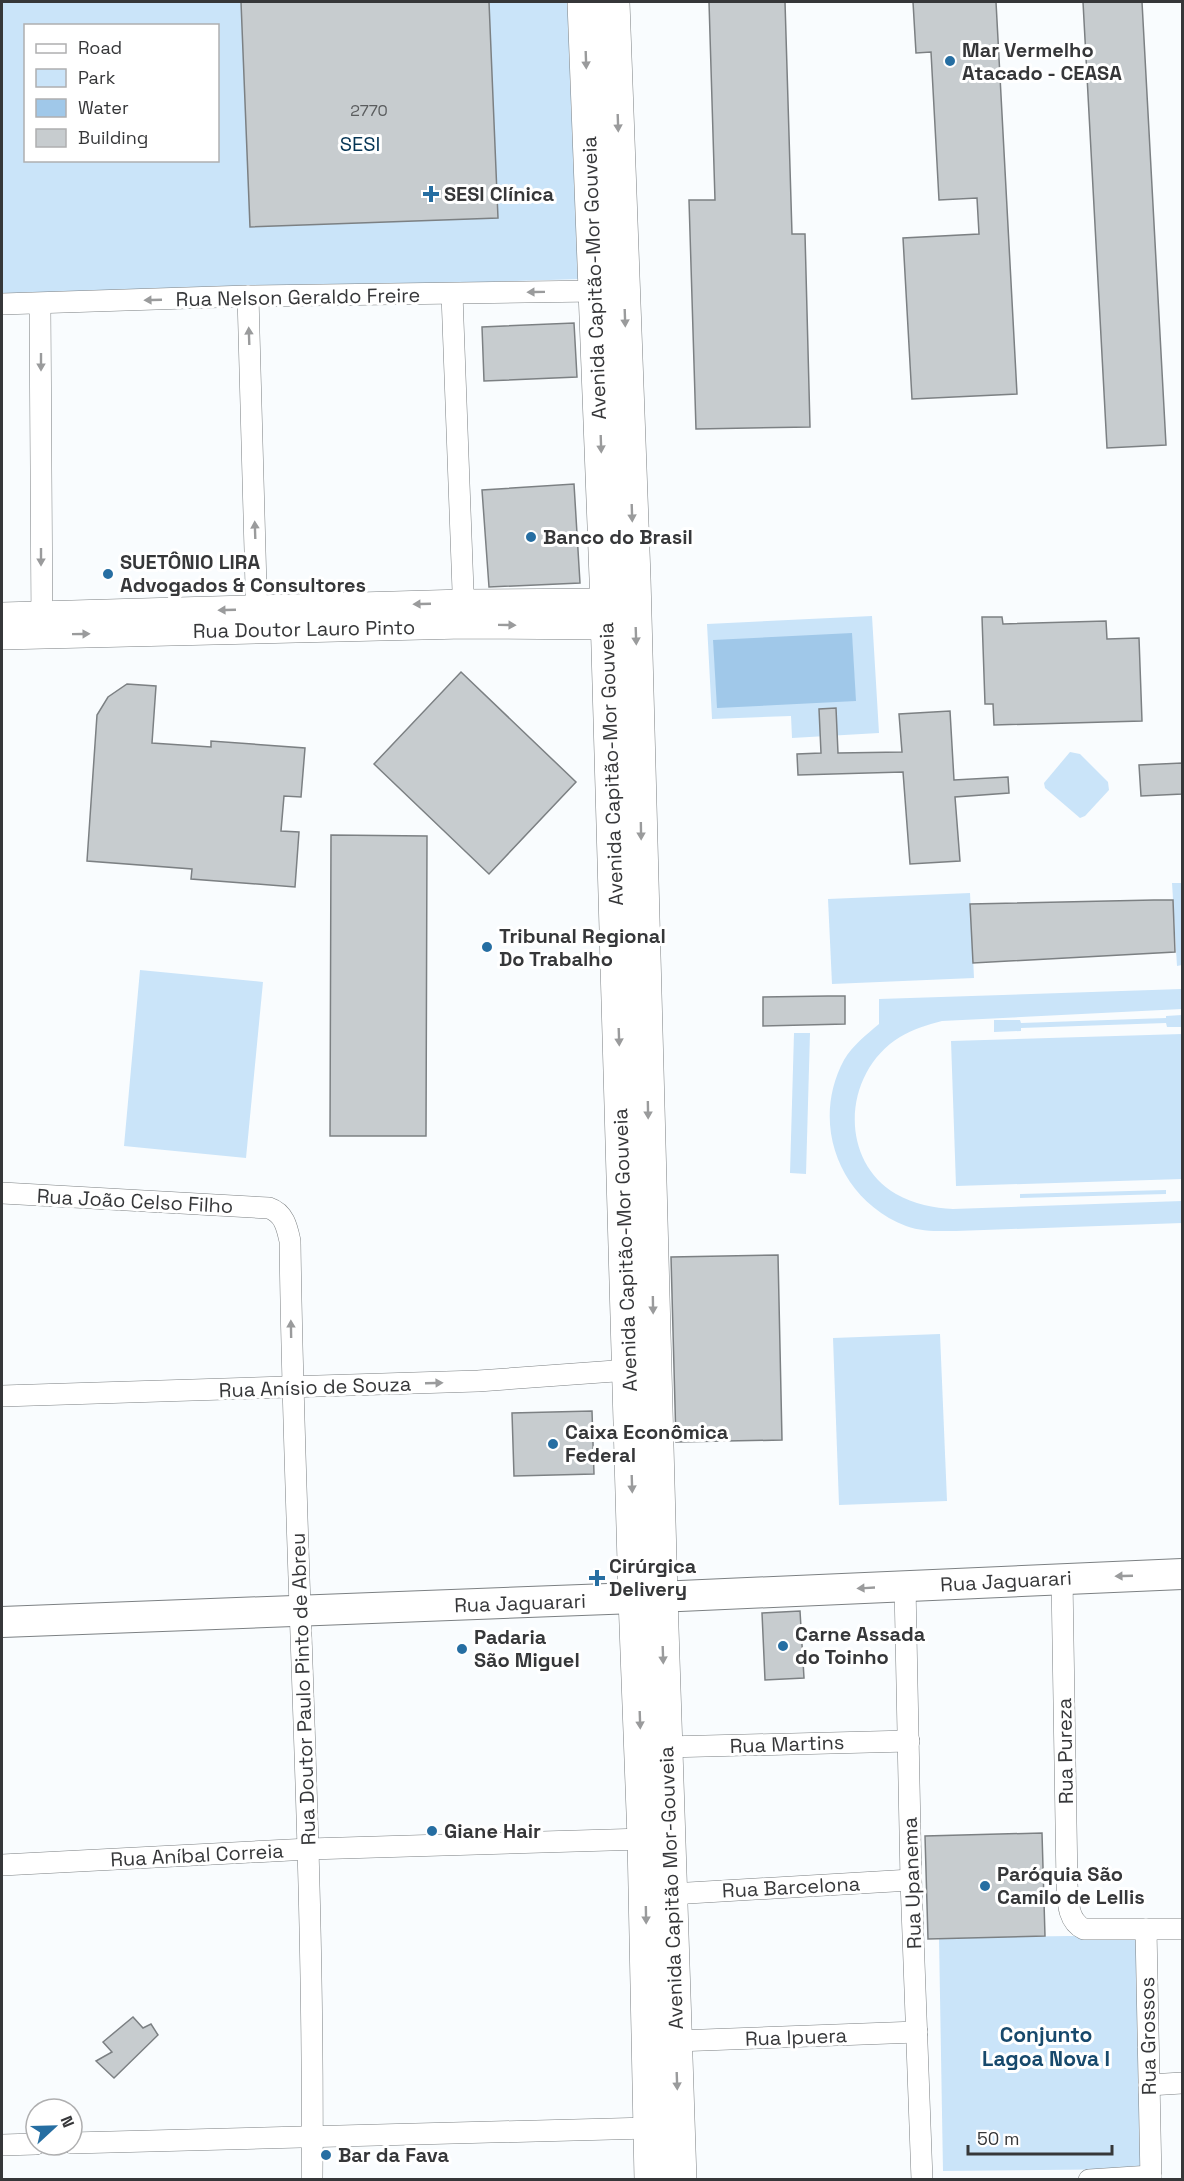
<svg xmlns="http://www.w3.org/2000/svg" width="1184" height="2181" viewBox="0 0 1184 2181" font-family="'Space Grotesk',sans-serif">
<style>
.green{fill:#cae4f9;fill-rule:evenodd}
.water{fill:#a0c8e9}
.building{fill:#c7cccf;stroke:#7c8083;stroke-width:1.5}
.lines{fill:none;stroke-linecap:round;stroke-linejoin:round}
.minor-casing{stroke:#7c8083;stroke-width:22}
.tertiary-casing{stroke:#7c8083;stroke-width:28}
.secondary-casing{stroke:#7c8083;stroke-width:32}
.primary-casing{stroke:#7c8083;stroke-width:34}
.minor{stroke:#fff;stroke-width:21}
.tertiary{stroke:#fff;stroke-width:27}
.secondary{stroke:#fff;stroke-width:30}
.primary{stroke:#fff;stroke-width:33}
.oneway{fill:#9a9b9c}
.poi-dot{fill:#266ea2;stroke:#fff;stroke-width:2}
.labels{text-anchor:middle;dominant-baseline:central;stroke-width:6;stroke-linejoin:round;paint-order:stroke}
.number-label{font-size:16px;fill:#5a5c5e}
.poi-label{font-size:20px;font-weight:bold;fill:#363739;stroke:#fff;text-anchor:start}
.park-label{font-size:20px;fill:#053555;stroke:#fff}
.street-label{font-size:20px;fill:#363739;stroke:#fff}
.neighbourhood-label{font-size:21px;font-weight:bold;fill:#17496c;stroke:#fff}
</style>
<rect width="100%" height="100%" fill="#f9fcfe"/>
<g class="green">
<path d="M2,2H570L582,279L205,291L2,293ZM26,26H218V160H26Z"/>
<path d="M872,616L879,733L792,738L791,716L712,719L707,624Z"/>
<path d="M1070,752L1080,754L1108,782L1109,790L1085,816L1080,818L1045,788L1044,783Z"/>
<path d="M1172,883H1182V965L1177,966Z"/>
<path d="M970,893L974,978L832,984L828,899Z"/>
<path d="M140,970L263,982L246,1158L124,1146Z"/>
<path d="M1182,989V1009L942,1021C927,1025 913,1029 900,1037C844,1071 837,1159 896,1194C914,1204 934,1208 953,1209L1182,1201V1223L956,1231C939,1231 922,1232 906,1226C839,1200 810,1123 844,1060C853,1045 866,1035 879,1024V999Z"/>
<path d="M1182,1015V1027H1167L1166,1023L1021,1028V1031L994,1032V1020H1020L1021,1023L1166,1018V1016Z"/>
<path d="M794,1033H810L806,1174L790,1173Z"/>
<path d="M1182,1034V1179L956,1186L951,1041Z"/>
<path d="M1166,1190V1194L1020,1198V1194Z"/>
<path d="M940,1334L947,1501L839,1505L833,1338Z"/>
<path d="M1139,1935L1143,2169L943,2171L939,1938Z"/>
</g>
<path class="water" d="M852,633L856,701L717,708L713,640Z"/>
<g class="building">
<path d="M241,2H489L498,218L250,227Z"/>
<path d="M709,2H785L792,234H805L810,427L696,429L689,200H715Z"/>
<path d="M913,2H996L1017,394L912,399L903,238L979,234L977,198L939,200L931,52L916,53Z"/>
<path d="M1083,2H1142L1166,445L1107,448Z"/>
<path d="M574,323L577,377L484,381L482,327Z"/>
<path d="M574,484L580,583L489,587L482,490Z"/>
<path d="M982,617H1002L1003,624L1106,621L1107,639L1139,638L1142,721L994,725L993,704H985Z"/>
<path d="M461,672L576,782L489,874L374,764Z"/>
<path d="M127,684L156,686L152,743L211,747V741L305,748L301,797L284,796L281,831L299,832L295,887L191,879L192,869L87,861L97,715L108,697Z"/>
<path d="M836,708L838,753L902,752L899,714L950,711L954,780L1008,777L1009,793L955,797L960,861L910,864L903,772L798,775L797,754L821,753L819,709Z"/>
<path d="M1182,763V794L1141,796L1139,765Z"/>
<path d="M331,835L427,836L426,1136H330Z"/>
<path d="M1154,900H1173L1175,952L973,963L970,904Z"/>
<path d="M828,996H845V1024L763,1026V997Z"/>
<path d="M778,1255L782,1440L676,1442L671,1257Z"/>
<path d="M592,1411L594,1474L514,1476L512,1413Z"/>
<path d="M800,1611L804,1678L765,1680L762,1613Z"/>
<path d="M1042,1833L1045,1936L928,1939L925,1836Z"/>
<path d="M133,2017L143,2028L151,2024L158,2035L114,2078L96,2061L112,2052L103,2042Z"/>
</g>
<g class="lines">
<defs>
<g id="minor">
<path d="M452,294L464,618"/>
<path d="M248,296L257,624"/>
<path d="M2,304L248,296L595,291"/>
<path d="M40,304L42,630"/>
<path d="M2,1193L269,1208C284,1213 287,1227 290,1241C294,1554 315,1866 312,2180"/>
<path d="M2,1396L478,1381L629,1370"/>
<path d="M1062,1579L1067,1884C1068,1900 1067,1921 1084,1929H1182"/>
<path d="M905,1586L911,1880L922,2180"/>
<path d="M666,1747L909,1741"/>
<path d="M2,1865L309,1849L644,1839"/>
<path d="M671,1894L911,1880"/>
<path d="M1146,1929L1151,2180"/>
<path d="M676,2041L917,2032"/>
<path d="M1149,2085L1182,2083"/>
<path d="M72,2143L649,2128"/>
<path d="M2,2145L36,2144"/>
<path d="M1089,2180L1151,2176"/>
</g>
<g id="tertiary">
<path d="M2,616L464,603L606,602"/>
<path d="M2,636L464,625L607,626"/>
</g>
<path id="secondary" d="M2,1622L635,1598L1182,1574"/>
<g id="primary">
<path d="M584,2L606,578L635,1598L644,1839L651,2180"/>
<path d="M613,2L634,578L661,1597L680,2180"/>
</g>
</defs>
<use href="#minor" class="minor-casing"/>
<use href="#tertiary" class="tertiary-casing"/>
<use href="#secondary" class="secondary-casing"/>
<use href="#primary" class="primary-casing"/>
<use href="#minor" class="minor"/>
<use href="#tertiary" class="tertiary"/>
<use href="#secondary" class="secondary"/>
<use href="#primary" class="primary"/>
</g>
<defs><path id="oneway-solid" d="M-6-.8H1V-3.2L6.5 0L1 3.2V.8H-6Z" transform="scale(1.5)"/></defs>
<g class="oneway">
<use href="#oneway-solid" transform="translate(586 60) rotate(88)"/>
<use href="#oneway-solid" transform="translate(618 123) rotate(88)"/>
<use href="#oneway-solid" transform="translate(536 292) rotate(179)"/>
<use href="#oneway-solid" transform="translate(153 300) rotate(178)"/>
<use href="#oneway-solid" transform="translate(625 318) rotate(88)"/>
<use href="#oneway-solid" transform="translate(249 336) rotate(-92)"/>
<use href="#oneway-solid" transform="translate(41 362) rotate(90)"/>
<use href="#oneway-solid" transform="translate(601 444) rotate(88)"/>
<use href="#oneway-solid" transform="translate(632 513) rotate(88)"/>
<use href="#oneway-solid" transform="translate(255 530) rotate(-92)"/>
<use href="#oneway-solid" transform="translate(41 557) rotate(90)"/>
<use href="#oneway-solid" transform="translate(422 604) rotate(178)"/>
<use href="#oneway-solid" transform="translate(227 610) rotate(178)"/>
<use href="#oneway-solid" transform="translate(507 625) rotate(1)"/>
<use href="#oneway-solid" transform="translate(81 634) rotate(-1)"/>
<use href="#oneway-solid" transform="translate(636 636) rotate(88)"/>
<use href="#oneway-solid" transform="translate(641 831) rotate(89)"/>
<use href="#oneway-solid" transform="translate(619 1037) rotate(88)"/>
<use href="#oneway-solid" transform="translate(648 1110) rotate(89)"/>
<use href="#oneway-solid" transform="translate(653 1305) rotate(89)"/>
<use href="#oneway-solid" transform="translate(291 1329) rotate(-91)"/>
<use href="#oneway-solid" transform="translate(434 1383) rotate(-2)"/>
<use href="#oneway-solid" transform="translate(632 1484) rotate(88)"/>
<use href="#oneway-solid" transform="translate(1124 1576) rotate(178)"/>
<use href="#oneway-solid" transform="translate(866 1588) rotate(177)"/>
<use href="#oneway-solid" transform="translate(663 1655) rotate(88)"/>
<use href="#oneway-solid" transform="translate(640 1720) rotate(88)"/>
<use href="#oneway-solid" transform="translate(646 1915) rotate(89)"/>
<use href="#oneway-solid" transform="translate(677 2081) rotate(88)"/>
</g>
<g class="poi-dot">
<circle cx="950" cy="61" r="6"/>
<path d="M428 185h6v6h6v6h-6v6h-6v-6h-6v-6h6z"/>
<circle cx="531" cy="537" r="6"/>
<circle cx="108" cy="574" r="6"/>
<circle cx="487" cy="947" r="6"/>
<circle cx="553" cy="1444" r="6"/>
<path d="M594 1569h6v6h6v6h-6v6h-6v-6h-6v-6h6z"/>
<circle cx="783" cy="1646" r="6"/>
<circle cx="462" cy="1649" r="6"/>
<circle cx="432" cy="1831" r="6"/>
<circle cx="985" cy="1886" r="6"/>
<circle cx="326" cy="2155" r="6"/>
</g>
<g class="labels">
<g class="number-label">
<text x="369" y="110">2770</text>
</g>
<g class="poi-label">
<text x="962" y="50">Mar Vermelho<tspan x="962" dy="23">Atacado - CEASA</tspan></text>
<text x="444" y="194">SESI Clínica</text>
<text x="543" y="537">Banco do Brasil</text>
<text x="120" y="562">SUETÔNIO LIRA<tspan x="120" dy="23">Advogados &amp; Consultores</tspan></text>
<text x="499" y="936">Tribunal Regional<tspan x="499" dy="23">Do Trabalho</tspan></text>
<text x="565" y="1432">Caixa Econômica<tspan x="565" dy="23">Federal</tspan></text>
<text x="609" y="1566">Cirúrgica<tspan x="609" dy="23">Delivery</tspan></text>
<text x="795" y="1634">Carne Assada<tspan x="795" dy="23">do Toinho</tspan></text>
<text x="474" y="1637">Padaria<tspan x="474" dy="23">São Miguel</tspan></text>
<text x="444" y="1831">Giane Hair</text>
<text x="997" y="1874">Paróquia São<tspan x="997" dy="23">Camilo de Lellis</tspan></text>
<text x="338" y="2155">Bar da Fava</text>
</g>
<g class="park-label">
<text x="360" y="144">SESI</text>
</g>
<g class="street-label">
<text transform="translate(594 278) rotate(-92)">Avenida Capitão-Mor Gouveia</text>
<text transform="translate(298 297) rotate(-1)">Rua Nelson Geraldo Freire</text>
<text transform="translate(304 629) rotate(-1)">Rua Doutor Lauro Pinto</text>
<text transform="translate(611 764) rotate(-92)">Avenida Capitão-Mor Gouveia</text>
<text transform="translate(135 1201) rotate(3)">Rua João Celso Filho</text>
<text transform="translate(625 1250) rotate(-92)">Avenida Capitão-Mor Gouveia</text>
<text transform="translate(315 1387) rotate(-2)">Rua Anísio de Souza</text>
<text transform="translate(1006 1581) rotate(-3)">Rua Jaguarari</text>
<text transform="translate(520 1603) rotate(-2)">Rua Jaguarari</text>
<text transform="translate(303 1689) rotate(-92)">Rua Doutor Paulo Pinto de Abreu</text>
<text transform="translate(787 1744) rotate(-2)">Rua Martins</text>
<text transform="translate(1065 1751) rotate(-91)">Rua Pureza</text>
<text transform="translate(197 1855) rotate(-3)">Rua Aníbal Correia</text>
<text transform="translate(912 1883) rotate(-92)">Rua Upanema</text>
<text transform="translate(791 1887) rotate(-3)">Rua Barcelona</text>
<text transform="translate(671 1888) rotate(-92)">Avenida Capitão Mor-Gouveia</text>
<text transform="translate(1148 2036) rotate(-91)">Rua Grossos</text>
<text transform="translate(796 2037) rotate(-2)">Rua Ipuera</text>
</g>
<g class="neighbourhood-label">
<text x="1046" y="2034">Conjunto<tspan x="1046" dy="24">Lagoa Nova I</tspan></text>
</g>
</g>
<rect width="1184" height="2181" fill="none" stroke="#363739" stroke-width="6"/>
<rect x="24" y="24" width="195" height="138" fill="#ffffff" stroke="#afafb0" stroke-width="1.5"/>
<rect x="36" y="44" width="30" height="9" fill="#ffffff" stroke="#afafb0" stroke-width="1.5"/>
<text x="78" y="54" font-size="18" fill="#363739">Road</text>
<rect x="36" y="69" width="30" height="18" fill="#cae4f9" stroke="#afafb0" stroke-width="1.5"/>
<text x="78" y="84" font-size="18" fill="#363739">Park</text>
<rect x="36" y="99" width="30" height="18" fill="#a0c8e9" stroke="#afafb0" stroke-width="1.5"/>
<text x="78" y="114" font-size="18" fill="#363739">Water</text>
<rect x="36" y="129" width="30" height="18" fill="#c7cccf" stroke="#afafb0" stroke-width="1.5"/>
<text x="78" y="144" font-size="18" fill="#363739">Building</text>
<g transform="translate(54 2127) rotate(68)"><circle r="28" fill="#ffffff" stroke="#afafb0" stroke-width="1.5"/>
<path d="M0-4.5L10 22L0 15L-10 22Z" fill="#266ea2"/>
<text y="-9" font-size="16" font-weight="bold" text-anchor="middle" fill="#363739">N</text>
</g>
<path d="M968 2145v9h144v-9" fill="none" stroke="#363739" stroke-width="3"/>
<text x="977" y="2145" font-size="18" fill="#363739" stroke="#ffffff" stroke-width="4.5" paint-order="stroke">50 m</text>
</svg>
